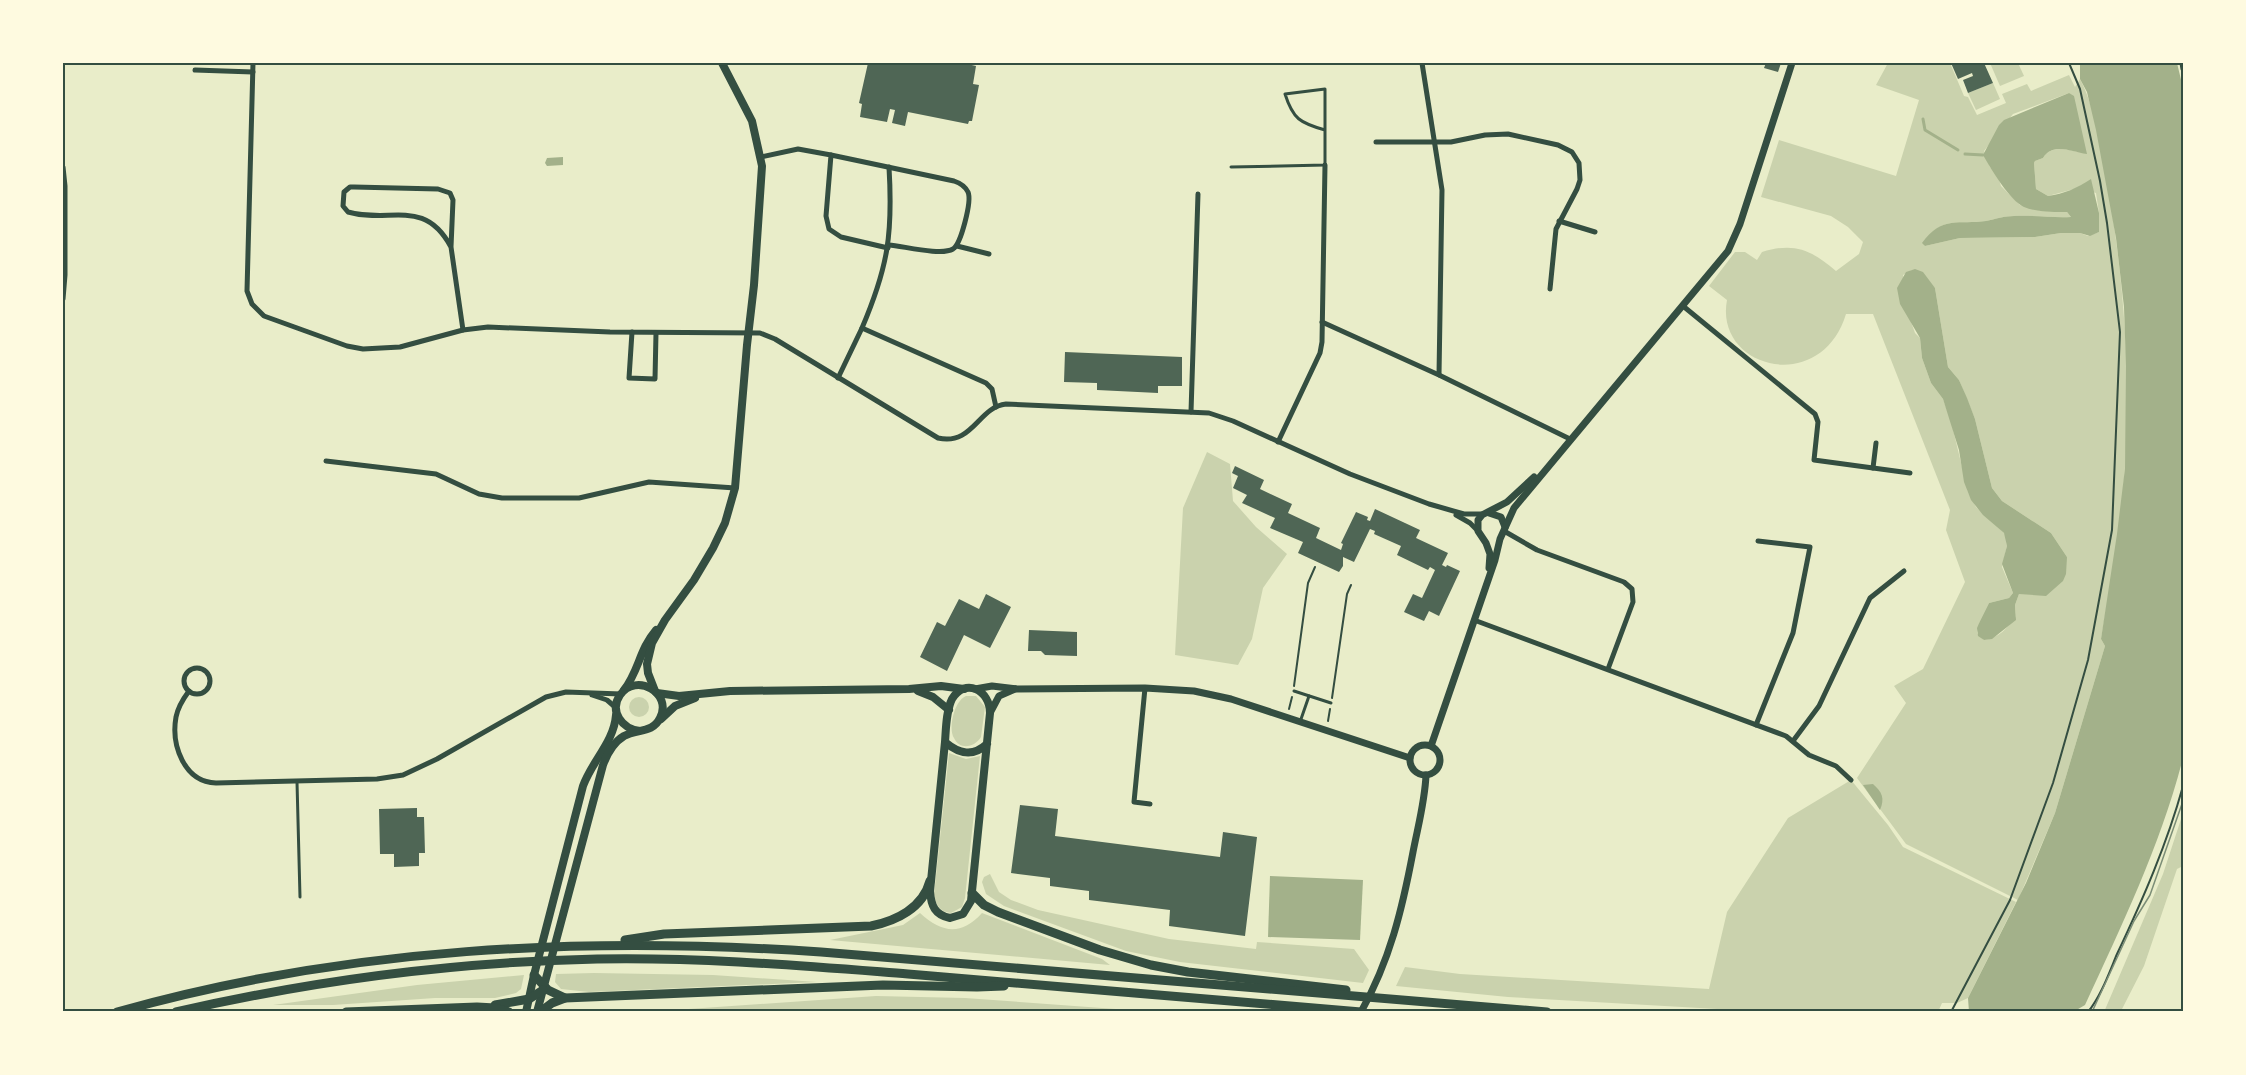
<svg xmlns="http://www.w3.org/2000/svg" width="2246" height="1075" viewBox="0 0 2246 1075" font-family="'Fira Sans Condensed',sans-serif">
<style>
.green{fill:#cad2ad;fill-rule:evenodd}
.water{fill:#a3b18a}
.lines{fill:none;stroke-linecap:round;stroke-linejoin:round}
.stream{stroke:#a3b18a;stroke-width:3}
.building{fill:#4f6655}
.path{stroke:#344e41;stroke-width:2}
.service{stroke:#344e41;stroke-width:3}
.minor{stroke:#344e41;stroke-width:5}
.tertiary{stroke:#344e41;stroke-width:7}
.secondary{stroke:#344e41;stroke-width:8}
.primary{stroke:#344e41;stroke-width:8}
.trunk{stroke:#344e41;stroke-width:9}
.tram{stroke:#7c8e77;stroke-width:1.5}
.neatline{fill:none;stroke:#344e41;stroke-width:2}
</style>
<rect width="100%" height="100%" fill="#e9edc9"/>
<g class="green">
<path d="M1888,63H1950L1964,96L1968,97L1977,115L2006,103L2002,94L2027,84L2031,91L2069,75L2075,87L2080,79C2097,112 2104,161 2110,198C2124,287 2131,377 2125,467C2121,524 2111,582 2101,639L2105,646L2055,813L2018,900L1906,844L1857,778L1906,703L1894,686L1923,669L1965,582L1946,530L1950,510L1873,314H1846C1821,396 1714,369 1727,300L1709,286L1735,252H1745L1757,260L1762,252C1795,242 1811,250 1836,271L1859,254L1863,242L1848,227L1831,216L1761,197L1779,140L1896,176L1919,100L1876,85ZM2069,93L2086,153C2071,152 2053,142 2043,158L2035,161L2034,163L2036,189L2048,196L2078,188L2096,193L2099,213V232L2088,236L2080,233H2061L2035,237L1960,238L1925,246L1923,243C1942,215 1959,225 1986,221C1995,219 2005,216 2014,216C2033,215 2052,218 2071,217L2067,212L2042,211L2020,205L2001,186L1998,176L1990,167L1984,151L2013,114ZM1912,270L1935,288L1948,367L1959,380L1975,419L1992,488L2002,501L2051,533L2067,557L2023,594H2019L2015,605L2016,617C2007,628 1999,638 1984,640L1977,633L1980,621L1989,603L2009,598L2013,593L2002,567L2007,546L2006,536L2004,533L1976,507L1968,492L1951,421L1943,399L1931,383L1922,358L1920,338L1915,333L1910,319L1903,275Z"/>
<path d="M1990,63H2018L2024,76L2000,86Z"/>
<path d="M1993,83L2000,99L1976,110L1968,93Z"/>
<path d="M1207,452L1230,464L1233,501L1256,527L1287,554L1263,588L1252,639L1238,665L1175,655L1183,508Z"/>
<path d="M966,696H976L985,707L981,737C975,747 960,751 954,738C948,728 954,701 966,696Z"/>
<circle cx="639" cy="707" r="10"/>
<path d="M949,753L966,759L980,756L965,898L962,907L951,913C940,912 936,905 934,895Z"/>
<path d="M1851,780L1888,825L1903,847L2016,902L1968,998L1957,1003H1942L1938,1012H1770L1508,997L1396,986L1405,967L1460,974L1709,989L1727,912L1788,818Z"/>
<path d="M2183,813V866L2177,869L2144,966L2121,1011L2135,1012H2104L2163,874Z"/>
<path d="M990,874L999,892L1011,900L1038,910L1169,939L1256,949L1257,942L1354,949L1369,970L1363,983L1180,962L1126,951L1004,906L986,894L982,882L984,877Z"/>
<path d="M920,913C942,933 961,936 982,913L1102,959L1110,965L830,940L903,925Z"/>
<path d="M594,973L713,975L817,982L589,992L561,989L555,982L556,974Z"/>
<path d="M524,975L521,989L516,993L495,998H435L333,1005H273L417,985Z"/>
<path d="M876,996L965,998L1157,1012H714L674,1010Z"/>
</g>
<g class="water">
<path d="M2080,63H2177L2183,88V758C2161,844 2122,925 2085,1005L2073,1012H1969L1968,998L2026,883L2055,813L2105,646L2101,639L2117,534L2125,468L2126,366L2124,307L2116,238L2096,130L2087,92L2080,79Z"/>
<path d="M2069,93L2074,96L2087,154C2071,152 2053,142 2043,158L2035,161L2034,163L2036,189L2048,196C2064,194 2077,188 2091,179L2099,213V232L2090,236L2080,233H2061L2035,237L1960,238L1925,246L1922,243C1942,215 1959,225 1986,221C1995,219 2005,216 2014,216C2033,215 2052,218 2071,217L2067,212C2054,212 2036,212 2024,207C2010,201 1991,169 1983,155L1999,125L2004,120Z"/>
<path d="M563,157V165L547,166L545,163L547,158Z"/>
<path d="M1915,269L1923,272L1935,288L1948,367L1959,380L1967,398L1975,419L1992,488L2002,501L2051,533L2067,557L2066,574L2063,581L2046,596L2019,594L2015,605L2016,620L1992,639L1984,640L1978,636L1977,628L1980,621L1989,603L2009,598L2013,593L2002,564L2007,546L2004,533L1983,515L1971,500L1964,482L1959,450L1943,399L1931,383L1922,358L1920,338L1900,304L1897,288L1906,272Z"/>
<path d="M1873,784C1882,792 1885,798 1880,810L1863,785Z"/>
<path d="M1270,876L1363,880L1360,940L1268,937Z"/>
</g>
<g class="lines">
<g class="stream">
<path d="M1923,119L1925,130L1958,150"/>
<path d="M1965,154L1983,155"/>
</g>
</g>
<g class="building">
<path d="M868,63H963L976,66L973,84L979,85L972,121H969L968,124L908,112L905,126L892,123L895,110L890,109L887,122L860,117L862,104L859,103Z"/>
<path d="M1766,63H1781L1778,72L1764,68Z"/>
<path d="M1951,63H1984L1993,83L1968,93L1963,80L1973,76L1972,73L1958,79Z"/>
<path d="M1065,352L1182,357V386H1158V393L1097,390V383L1064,382Z"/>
<path d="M1235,466L1264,480L1260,489L1292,504L1288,513L1320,528L1316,538L1341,550L1343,544L1341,543L1356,512L1368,517L1367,520L1370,521L1375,509L1420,530L1416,538L1448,553L1442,565L1446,567L1447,565L1460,571L1439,616L1429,611L1424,621L1404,612L1413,594L1422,598L1435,570L1430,567L1428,570L1397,555L1401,546L1374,534L1375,531L1370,529L1354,562L1343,557V566L1339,572L1298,553L1303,542L1270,528L1275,518L1242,503L1247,495L1233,488L1238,476L1232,473Z"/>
<path d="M986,594L1011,607L990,648L964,635L947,671L920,657L937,622L945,626L959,599L979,609Z"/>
<path d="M1029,630L1077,632V656L1045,655L1041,651H1028Z"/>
<path d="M1020,805L1058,809L1055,836L1220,857L1223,832L1257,837L1245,936L1169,926L1170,910L1089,900V891L1050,886V878L1011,873Z"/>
<path d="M417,808V817H424L425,853H419V866L394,867V854H380L379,809Z"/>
</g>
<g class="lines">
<g class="path">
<path d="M1294,686L1308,583L1315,567"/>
<path d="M1332,698L1347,594L1351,585"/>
<path d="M1289,709L1292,697"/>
<path d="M1328,721L1330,709"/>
<path d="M1951,1012L2010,900L2053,783L2088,660L2112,530L2120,332L2107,223L2100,181L2080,89L2069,63"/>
<path d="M2088,1012C2101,996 2109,973 2117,954C2143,899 2167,844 2183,786"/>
</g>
<g class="service">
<path d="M1231,167L1325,165V89L1285,94C1293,119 1300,123 1325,130"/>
<path d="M1294,691L1331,703"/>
<path d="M1300,722L1309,696"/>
<path d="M297,782L300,897"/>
</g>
<g class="minor">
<path d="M253,63L247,291L252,304L264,316L347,346L363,349L400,347L463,330L488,327L610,332L760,333L775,339L938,438C973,446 978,407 1006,404L1209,413L1233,421L1350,474L1429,504L1464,514H1482"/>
<path d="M1422,63L1442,190L1439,375"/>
<path d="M2182,63L2183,69"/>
<path d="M195,70L253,72"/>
<path d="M1376,142H1451L1485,135L1508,134L1558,145L1572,152L1579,163L1580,180L1577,189L1556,229L1550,289"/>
<path d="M831,155L954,181C960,183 965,186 968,192C972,201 961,244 953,249C941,256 903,246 889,245"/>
<path d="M761,157L798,149L831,155L826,216L829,229L841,237L888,248"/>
<path d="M63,167L65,186V275L63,299"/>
<path d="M1559,221L1595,232"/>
<path d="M957,246L989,254"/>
<path d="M451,247C424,197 390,224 348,212L343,206L344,192L350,187H354L438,189L450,193L453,200L451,247L463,330"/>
<path d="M1683,306L1815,414L1818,422L1814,460L1910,473"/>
<path d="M1322,322L1439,375L1570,439"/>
<path d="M862,328C888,267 893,234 889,167"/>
<path d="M632,332L629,378L655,379L656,333"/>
<path d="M838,378L862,328L986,383L992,389L996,407"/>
<path d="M1191,412L1198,194"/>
<path d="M1278,442L1320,353L1322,342L1325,165"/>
<path d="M326,461L436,474L479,494L502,498H579L649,482L735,488"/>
<path d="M1873,468L1876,443"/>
<path d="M1456,515L1470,523L1478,531"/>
<path d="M1504,531L1537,550L1624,582L1632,589L1633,602L1608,669"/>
<path d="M1474,620L1786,736L1809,755L1836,766L1851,780"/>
<circle cx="197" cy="681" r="13"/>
<path d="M1145,688L1134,802L1150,804"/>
<path d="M189,691C183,699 178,707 176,717C171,745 184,782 216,783L377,779L403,775L437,759L546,697L566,692L621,694"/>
<path d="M592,695L607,700L615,707"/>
<path d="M1756,725L1793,633L1810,547L1758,541"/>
<path d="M1793,741L1819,706L1870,598L1904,571"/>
</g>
<g class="tertiary">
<path d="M1489,513L1501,517L1505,527"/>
<path d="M1489,568L1490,554L1486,543L1478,531V520L1482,515L1507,502L1534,477"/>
<path d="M975,689L992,686L1017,689L1145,688L1194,691L1231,699L1410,758"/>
<path d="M990,713L999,696L1015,689"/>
<circle cx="1425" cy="760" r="15"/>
<path d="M1431,746L1495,560L1500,539L1514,508L1728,251L1740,224L1792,63"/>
<path d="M1361,1012C1390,960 1402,910 1413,852C1418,826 1425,801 1426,775"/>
</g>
<g class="secondary">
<path d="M624,690C639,671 639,650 656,630"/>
<path d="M655,691L648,673L647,664L652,643L665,620L694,580L713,548L725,523L735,488L747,345L754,285L762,166L752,121L722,63"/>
</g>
<g class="primary">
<path d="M918,691L933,697L949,710"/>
<path d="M657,693L679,696L730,691L909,689L941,686L964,689"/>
<path d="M661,719L675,706L695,698"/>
<path d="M945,742L930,891C931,906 935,915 950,918L963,914L971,901L990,713C990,690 965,677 952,699C946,711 946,729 945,742C959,754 973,757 987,744"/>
<path d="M526,1012L534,975L583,786C592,761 614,742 616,715"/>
<path d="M537,1012L603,765C607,754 614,742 624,736C637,729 653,733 660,718C673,693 636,672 620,695C609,711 622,729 640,731"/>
</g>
<g class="trunk">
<path d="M972,893L984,905L998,912L1100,950L1151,965L1188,972L1346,990"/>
<path d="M625,940L664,934L871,926C896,921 923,908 930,881"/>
<path d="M534,975L548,990L565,998"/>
<path d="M495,1005L529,999L543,990"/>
<path d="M117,1012C348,947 583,936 821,952L1547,1012"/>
<path d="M176,1012C315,980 455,962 597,959C701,957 804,966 908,974C1059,986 1210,1000 1361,1012"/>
<path d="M346,1012L477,1007L495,1008L509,1012"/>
<path d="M540,1012L552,1003L565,998L883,985L977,987L1004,986"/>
</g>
<path class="tram" d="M2092,1012L2134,921L2150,895L2183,801"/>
</g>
<rect width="2246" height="1075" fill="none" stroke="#fefae0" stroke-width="129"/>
<rect x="64" y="64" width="2118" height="946" class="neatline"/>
</svg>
